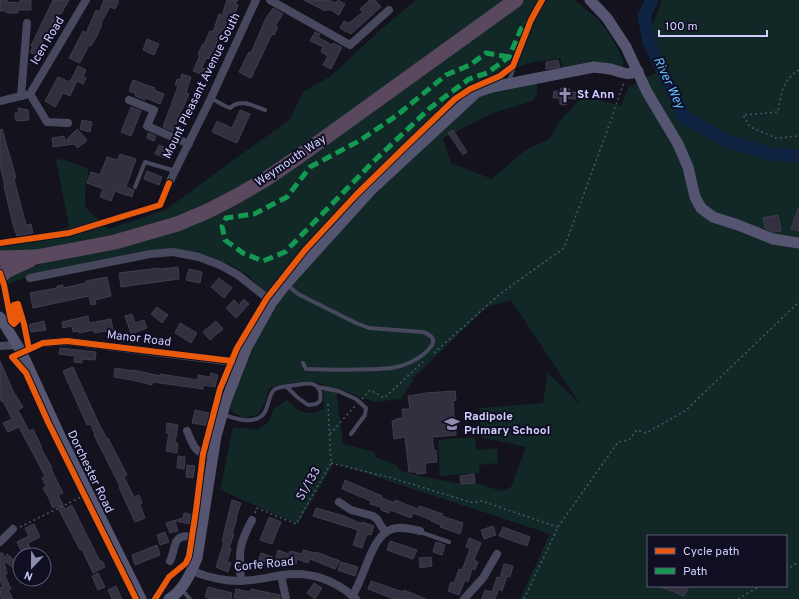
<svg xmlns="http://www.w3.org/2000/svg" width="799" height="599" viewBox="0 0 799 599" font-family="Overpass,sans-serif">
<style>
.green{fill:#112827;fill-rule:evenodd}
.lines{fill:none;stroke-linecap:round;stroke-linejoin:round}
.river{stroke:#0e2442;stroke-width:13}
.building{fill:#32303f;stroke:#3f3c51}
.path{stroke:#495864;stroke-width:1.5;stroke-dasharray:2 3;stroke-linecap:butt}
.lane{stroke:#47485e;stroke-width:4}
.street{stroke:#47485e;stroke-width:8}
.secondary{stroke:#555471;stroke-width:11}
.highway{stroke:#5a485e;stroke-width:15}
.quiet{stroke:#139951;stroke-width:5;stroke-dasharray:10 5;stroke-linecap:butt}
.cycleway-casing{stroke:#100e22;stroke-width:8}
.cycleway{stroke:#e8590c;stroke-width:6}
.labels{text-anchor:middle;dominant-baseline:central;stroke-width:4;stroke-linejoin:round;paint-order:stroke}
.street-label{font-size:12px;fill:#d1cffe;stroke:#100e22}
.poi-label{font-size:12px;font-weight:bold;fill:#d1cffe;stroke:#100e22;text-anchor:start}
.water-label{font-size:13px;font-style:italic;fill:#5fbefc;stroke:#100e22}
</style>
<rect width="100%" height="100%" fill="#14121d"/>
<g class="green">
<path d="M416,0H574L598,19L611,36L624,61L622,67L562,69L561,58C538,62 518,61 503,80L537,83V93L533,101L493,113L443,138L451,163L492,179L524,151L550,138L559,122L583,96L621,106L628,88L667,66L650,32L662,0H799V599H520L550,534L334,463L298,524L220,490L233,427L258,430L269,421L274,409L287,400C302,414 306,416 324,409L323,384L307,381L274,386L269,389L264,404L257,415L244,418L232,412L230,407L232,400L272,302L248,275L231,265L210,256L173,248L29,277L8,284L6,282L7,279C27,266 50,261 72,255L35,251L0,254V246L69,227L56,160L62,159L87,168L89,172L85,188V207L108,229L165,210L290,119L303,92L331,76L380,30ZM511,300L581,405L548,373L543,403L480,408V437L526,447L511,487L502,491L475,483L461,484L416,475L401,471L396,465L375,457V452L343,444L337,397L338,389L374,402L401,399L414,379H412L487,307ZM648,536H786V586H648Z"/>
<path d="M475,437L476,450L497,448L498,463L479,465V473L440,476L438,440Z"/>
</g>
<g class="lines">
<path class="river" d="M652,0L644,16L649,42L684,117L727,141L772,154L799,156"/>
</g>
<g class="building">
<path d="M0,0H7V2L20,3V0H31V10H18V13H7V11H0Z"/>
<path d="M53,0H69L61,14L59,13L47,35L46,34L35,55L30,52L33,47L31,46Z"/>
<path d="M104,0H118V3L115,9L110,7L101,23L102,24L97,36L91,46L89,45L80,63L69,58L83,31L86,33L96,10L99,12Z"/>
<path d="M227,0H238L235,4L238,5L235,14H233L227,31L222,29L213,52H212L209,59L206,58L202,68L207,70L205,76L193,71L200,55L198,54L203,44H204L210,31L213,32L219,14L222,15Z"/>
<path d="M304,0H329L336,3L338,0L345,4L339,15L329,9L328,11L326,9L325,11Z"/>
<path d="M370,0H375L381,7L351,34L340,28L344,21L349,23L363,12L360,9Z"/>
<path d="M273,8L283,14L275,26L278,27L274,35L272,34L251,78H250L239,72L249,52L251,53L266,18Z"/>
<path d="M315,32L320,34L318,37L332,45L333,43L342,47L331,69L323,65L328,56L321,52L323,47L310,41Z"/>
<path d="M147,39L159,44L154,55L143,50Z"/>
<path d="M558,60L560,67L546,69V62Z"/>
<path d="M78,66L86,70L83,76L86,78L83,84L77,81L70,96L63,93L55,107L45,101L58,77L70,82Z"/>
<path d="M182,74L191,77L186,93L189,94L173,131L163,127L178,86L175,85L177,79L180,80Z"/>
<path d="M133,80L155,88L154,90L164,94L160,104L146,98L145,100L135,96L136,94L129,91Z"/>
<path d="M561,88L570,89V92H576L575,99L566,98V105L560,104V98H553L554,91H560Z"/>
<path d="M131,107L141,111L131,136L121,132Z"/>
<path d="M18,108L28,110L29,120L16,121L15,113H19Z"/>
<path d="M240,110L250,114L237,143L212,132L217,121L232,128Z"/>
<path d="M82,120L92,122L90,132L80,129Z"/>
<path d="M2,129L16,178L14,179L26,225L31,224L33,233L17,236L13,224L4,186H5L0,166V130Z"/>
<path d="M77,129L87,140L78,148L74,144L53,147L52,138L64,136L65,141Z"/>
<path d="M453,130L467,152L463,155L448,133Z"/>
<path d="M148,133L156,136L154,141L147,138Z"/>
<path d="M159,145L174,151L170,160L155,154Z"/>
<path d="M120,154L136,159L126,187L134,190L132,197L115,191L111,201L100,197L103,189L87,183L91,172L100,175L107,157L117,160Z"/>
<path d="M147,171L162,177L159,185L144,179Z"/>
<path d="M798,209H799V231L791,229Z"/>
<path d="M778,215L781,231L774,232L765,228L763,218Z"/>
<path d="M178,267L179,279L121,287L119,273L159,268L160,269Z"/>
<path d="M189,269L202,272L200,283L186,280Z"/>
<path d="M107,277L111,296L95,300L96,304L91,305L89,296L33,308L30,293L57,288V286L63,285V288L86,283V281Z"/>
<path d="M219,278L232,288L224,298L211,287Z"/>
<path d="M244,299L249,304L236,318L226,308L234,300L239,305Z"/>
<path d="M157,307L168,315L162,323L151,314Z"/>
<path d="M132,314L135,323L144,320L147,328L131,334L125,316Z"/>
<path d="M88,316L89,323L111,319L113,330L94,333V330L79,333V331L73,332L72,326L63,328L62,322Z"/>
<path d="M44,321L46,330L31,332L29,325Z"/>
<path d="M216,321L223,329L210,340L203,332Z"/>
<path d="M180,323L197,333L191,343L175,333Z"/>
<path d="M60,348L96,352L95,360L82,359V363L74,362L75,356L59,354Z"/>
<path d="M0,361L13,391L23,407L18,410L29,431L33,429L42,448H41L52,468L51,469L63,493L58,495L65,509L72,505L85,532L100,561H102L105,567L93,573L82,549L80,550L57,506L53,508L50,502H51L43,488L46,486L42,478L45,476L19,427L8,432L3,423L12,419L3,401L2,402L0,398Z"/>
<path d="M73,367L99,424L107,439L108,438L127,475L124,477L134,497L139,495L142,503L140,504L145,518L135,522L119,487L120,486L94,435L95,434L90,424L87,425L63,371Z"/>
<path d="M115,368L134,371V370L160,376V374L198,380V375L210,377L211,373L218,375L215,387L203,385V389L153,382L152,385L132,380L114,377Z"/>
<path d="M455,391L456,400L453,401L454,417H455L456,435L432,437L434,451L436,450L437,462L425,463L426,473L417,474L416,472H409L405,437L394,439L392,421L396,420V419L403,418L402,409H410L408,396L426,393Z"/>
<path d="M195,410L213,414L210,426L192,423Z"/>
<path d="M167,423L178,425L175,443H178L177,453L166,451L169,433H166Z"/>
<path d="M178,456L185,457L184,469L177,468Z"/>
<path d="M187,465L195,466L193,478L186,477Z"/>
<path d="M474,474L475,483L461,484L460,476Z"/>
<path d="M345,480L382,496V498L395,503V500L418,509L419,506L443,514L442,516L463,523L460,534L440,527L441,525L431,521V520L413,513L411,518L390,510L389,513L381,510V507L370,504L371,501L342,489Z"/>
<path d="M232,500L241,503L236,518L237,519L232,533L234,534L229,548L231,549L227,562L231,563L228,572L216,567L224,542L222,541Z"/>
<path d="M316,508L344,516L362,524V522L374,526L371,535L367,534L362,548L353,545L358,530L313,516Z"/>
<path d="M184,513L193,515L191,524L175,521L178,531L170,533L166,523L183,518Z"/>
<path d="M269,517L281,522L272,544L260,540Z"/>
<path d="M34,524L40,537L28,543L31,551L25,555H20V561L14,568L4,561L7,574H4L11,589L8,590L13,599H2L0,595V588L3,587L0,581V553H3L4,558L7,554L14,560L21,551L17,542L29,536L25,528Z"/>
<path d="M493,526L496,535L484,539L481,530Z"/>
<path d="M503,527L530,537L527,546L499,536Z"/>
<path d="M165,532L169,542L160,545L157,535Z"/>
<path d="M469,538L481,543L474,560L478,562L475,570L472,569L468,582L465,580L459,595L448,591L451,582L454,583L459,569L462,570L470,549L466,547Z"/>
<path d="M390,541L417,550L413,559L387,550Z"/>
<path d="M436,542L445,545L442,555L433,552Z"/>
<path d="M157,545L160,555L135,565L132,555Z"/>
<path d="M278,550L289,554L290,551L302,554L303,550L315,553L316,552L340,561L335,569L310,559L308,563L297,559L296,564L285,560L283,563L275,561Z"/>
<path d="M261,553L273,557L270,566L258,562Z"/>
<path d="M431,557L432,566L420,568L419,558Z"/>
<path d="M341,562L358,567L355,576L338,570Z"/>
<path d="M504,564L513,566L510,577L507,576L502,591L499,589L495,599H482L485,590L492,592L497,577L500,578Z"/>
<path d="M98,573L105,587L98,590L92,576Z"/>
<path d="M371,581L403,592L404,590L426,599H394L368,589Z"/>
<path d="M314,583L322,588L315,599L307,593Z"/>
<path d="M116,586L122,599H112L108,590Z"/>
<path d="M659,586H689L684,596Z"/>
<path d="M208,587L232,593L231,599H210L205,597Z"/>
<path d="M236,589L250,592L251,589L260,591L280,595V599L234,598Z"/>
</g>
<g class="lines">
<g class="path">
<path d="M799,70C782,80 781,95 778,112L743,115L750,127L776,138L799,136"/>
<path d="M434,353L500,294L564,248L611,120L624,82"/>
<path d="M362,399L370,390L384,398L423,362"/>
<path d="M330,434L355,406"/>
<path d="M331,463L392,478L473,503L482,501L557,527"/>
<path d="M255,513L257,508L296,524L331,463L328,404L325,403"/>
<path d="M20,527L81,497"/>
<path d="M786,570L799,562"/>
<path d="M524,599L558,527L618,442L629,440L637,430L646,433L685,411L799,302"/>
<path d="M738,599L760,586"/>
</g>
<g class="lane">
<path d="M509,81L531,20"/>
<path d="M211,98L225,106L230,108C240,98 254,106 265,110"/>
<path d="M135,187L145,162L175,171"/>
<path d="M286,284L298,294L356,323L369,328L423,332C429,334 436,338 432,345C425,356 408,365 396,367C390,369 383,368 377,369C354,370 330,370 306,369L303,363"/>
<path d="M318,387L338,391L356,399L366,408L365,415L351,434"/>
<path d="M222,414C232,417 245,423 256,419C271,414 266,396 275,389C281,386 290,386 296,385C302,384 309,382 315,385C321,388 321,395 320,401L316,404L308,405L297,397L286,386"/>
<path d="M420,532L449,542"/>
<path d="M181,589L190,599"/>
</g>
<g class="street">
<path d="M270,0L350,45L389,10"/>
<path d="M30,94L86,0"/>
<path d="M30,94L47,122L68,123"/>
<path d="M21,96L27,23"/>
<path d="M129,100L154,110L147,126L189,144"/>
<path d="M0,101L25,95"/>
<path d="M169,183L211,98L256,0"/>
<path d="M30,278L150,254L173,252L199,257L220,265L238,275L272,302"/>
<path d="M43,343L67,341L241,363"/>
<path d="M0,346L17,345"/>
<path d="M187,431C195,449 193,451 212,456"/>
<path d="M339,502L351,510L373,516L377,519L385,532"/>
<path d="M0,542L13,529"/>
<path d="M170,561C173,555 173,551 175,545C178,532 192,537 201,538"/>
<path d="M192,571C207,577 224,581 240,581C254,581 269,577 283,575C310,571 336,580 356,599"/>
<path d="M281,575L286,599"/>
<path d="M241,581C239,552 238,546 252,520"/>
<path d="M352,596C365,578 370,537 392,529C400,526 411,529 420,531"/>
<path d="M464,599L483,578L497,554"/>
</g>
<g class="secondary">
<path d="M590,0L607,18L626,47L647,92L678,144L688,167L695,197L701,208L713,217L738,225L773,239L799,243"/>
<path d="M0,317L22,353L60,436L141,599"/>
<path d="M169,599C183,591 191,573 197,558L216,436L226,401L247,347L272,302L286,284L371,190L477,92L492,87L594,67C599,68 605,68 610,69C620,71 628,77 638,71"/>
</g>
<g class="highway">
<path d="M0,258L36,257L115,242L177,224L208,211L237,196L266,179L301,155L516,0"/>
<path d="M0,277L6,271L30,260"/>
</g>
<path class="quiet" d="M509,57L486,53L470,65L446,75L396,116L359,141L310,167L287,197L254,214L226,218L222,226L225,240L243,253L263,261L285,252L373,162L430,108L469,79L487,73L509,57L521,29L528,23"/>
<defs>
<g id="cycleway">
<path d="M0,243L69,233L160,205L169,183"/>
<path d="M0,273L4,285L11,321L14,324L17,321L14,305L18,304L24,324L29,349"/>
<path d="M136,599L48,422L26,373L12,357L43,343L67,341L232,361"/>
<path d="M155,599L169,577L186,563L189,556L196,510L203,454L220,389L237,348L267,298L305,250L356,195L405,147L455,99L470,89L500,76L513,66L531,20L542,0"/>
</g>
</defs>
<use href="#cycleway" class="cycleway-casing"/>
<use href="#cycleway" class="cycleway"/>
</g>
<defs>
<symbol id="church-bare" viewBox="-9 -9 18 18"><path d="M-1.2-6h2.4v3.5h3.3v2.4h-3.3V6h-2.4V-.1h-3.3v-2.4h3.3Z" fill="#8f8daf" stroke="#100e22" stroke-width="2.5" paint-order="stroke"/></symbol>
<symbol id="school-bare" viewBox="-9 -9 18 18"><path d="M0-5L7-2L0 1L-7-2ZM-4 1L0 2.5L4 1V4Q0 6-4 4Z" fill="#8f8daf" stroke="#100e22" stroke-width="2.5" paint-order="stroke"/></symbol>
</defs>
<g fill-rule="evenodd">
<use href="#church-bare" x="554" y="84" width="22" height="22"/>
<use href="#school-bare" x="441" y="413" width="22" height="22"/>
</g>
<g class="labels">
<g class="street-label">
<text transform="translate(48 41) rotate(-59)">Icen Road</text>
<text transform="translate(202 86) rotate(-64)">Mount Pleasant Avenue South</text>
<text transform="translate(291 161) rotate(-34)">Weymouth Way</text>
<text transform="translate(139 339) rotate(7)">Manor Road</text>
<text transform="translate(90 472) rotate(64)">Dorchester Road</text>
<text transform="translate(309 484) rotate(-60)">S1/133</text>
<text transform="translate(264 565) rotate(-6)">Corfe Road</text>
</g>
<g class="poi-label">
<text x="577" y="95">St Ann</text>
<text x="464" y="417">Radipole<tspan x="464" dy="14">Primary School</tspan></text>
</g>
<g class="water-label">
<text transform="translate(668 83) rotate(65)">River Wey</text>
</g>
</g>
<rect x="647" y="535" width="140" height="52" fill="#100e22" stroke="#5d5b7a"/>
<rect x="655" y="548" width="20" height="6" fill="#e8590c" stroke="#5d5b7a"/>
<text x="683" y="555" font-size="12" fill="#d1cffe">Cycle path</text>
<rect x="655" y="568" width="20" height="6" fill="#139951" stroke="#5d5b7a"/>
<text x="683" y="575" font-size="12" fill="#d1cffe">Path</text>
<g transform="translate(32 567) rotate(202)"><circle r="19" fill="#100e22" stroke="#5d5b7a"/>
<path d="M0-3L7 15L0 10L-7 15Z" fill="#8f8daf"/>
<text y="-6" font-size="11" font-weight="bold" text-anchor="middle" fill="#d1cffe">N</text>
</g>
<path d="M659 30v6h108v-6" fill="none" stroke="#d1cffe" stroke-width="2"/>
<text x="665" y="30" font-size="12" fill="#d1cffe" stroke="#100e22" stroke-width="3" paint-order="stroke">100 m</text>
</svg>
